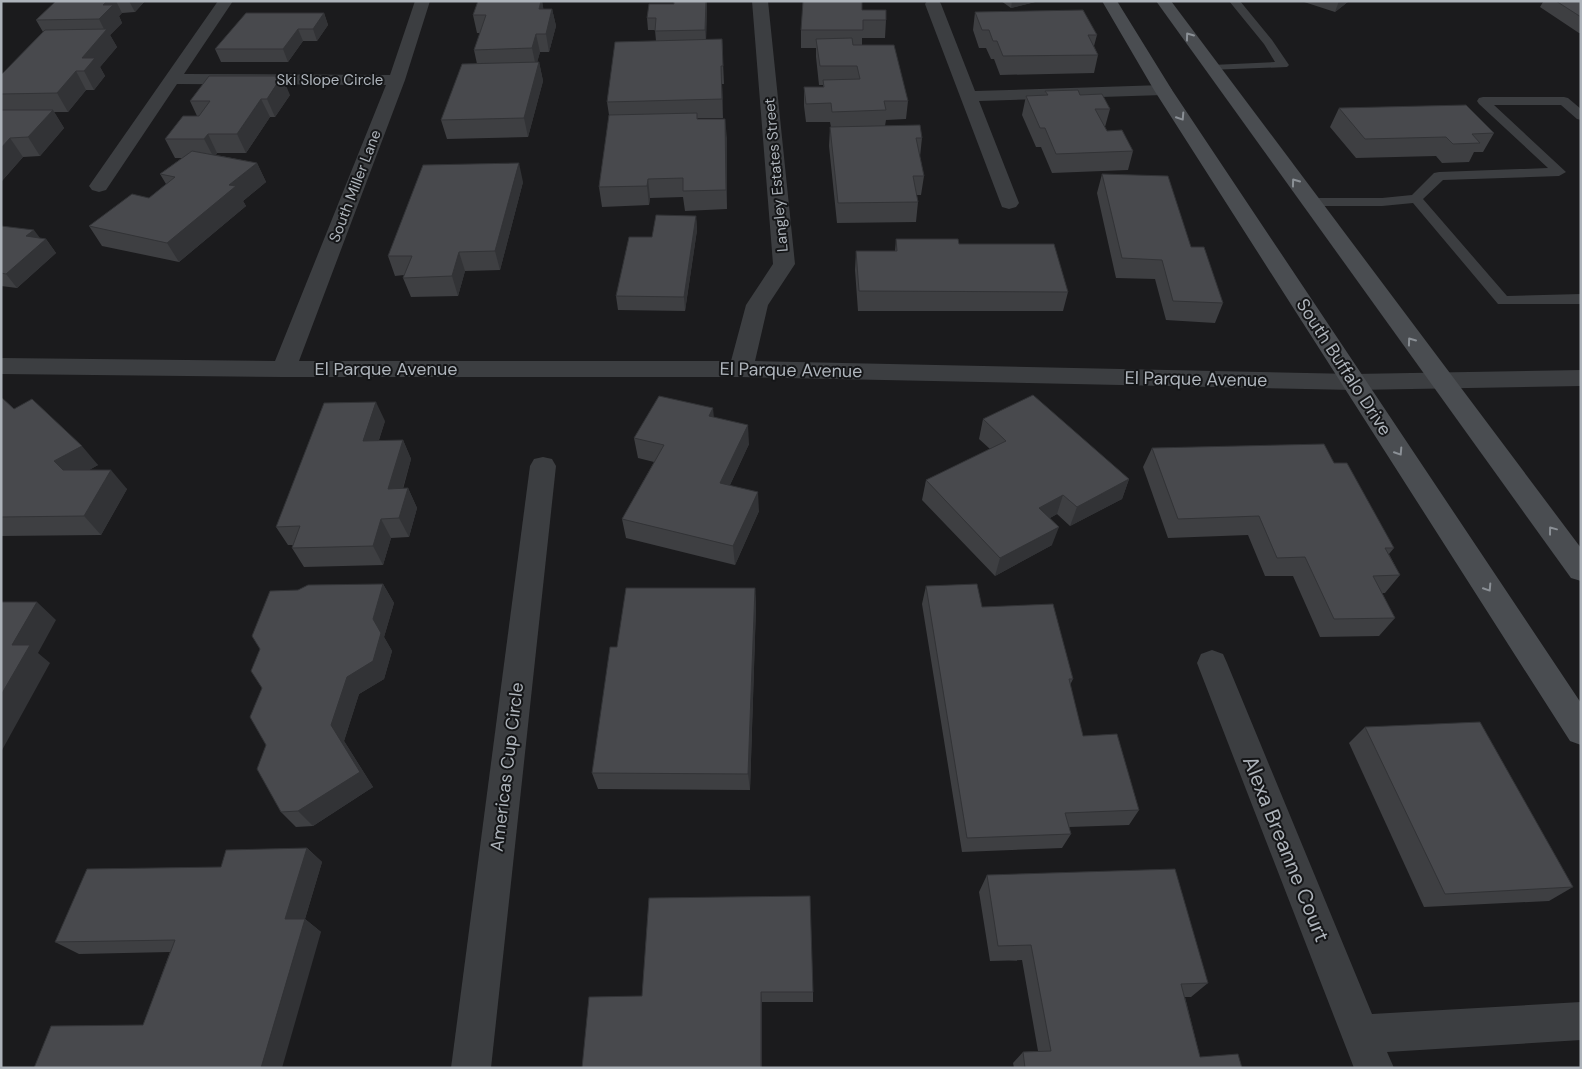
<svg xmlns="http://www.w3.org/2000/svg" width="1582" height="1069" viewBox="0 0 1582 1069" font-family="'DM Sans',sans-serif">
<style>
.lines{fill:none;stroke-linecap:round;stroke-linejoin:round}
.service{fill:#3c3e41;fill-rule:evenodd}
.minor{fill:#3c3e41;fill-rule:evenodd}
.secondary{fill:#4a4d51;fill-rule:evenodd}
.wall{fill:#3e3f42}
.shaded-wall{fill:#323336}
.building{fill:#48494d;stroke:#323336}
.oneway{stroke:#8b9096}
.labels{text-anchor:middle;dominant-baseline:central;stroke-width:4;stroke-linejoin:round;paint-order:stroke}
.far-street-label{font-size:15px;fill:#aeb4bb;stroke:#151618}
.street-label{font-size:18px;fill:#aeb4bb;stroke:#151618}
.near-street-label{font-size:21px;fill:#aeb4bb;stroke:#151618}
</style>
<rect width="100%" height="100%" fill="#1b1b1d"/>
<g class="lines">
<g class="service">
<path d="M1229,1H1240L1272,40L1289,65L1287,67L1208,70L1206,68L1208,66L1212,65L1275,62L1264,44Z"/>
<path d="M1483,97H1564L1568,98L1581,109V120L1577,119L1561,105H1494L1566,172L1559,176L1443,180L1423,199L1507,296L1581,294V304H1498L1413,203L1382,206H1310L1303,202L1310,198H1382L1412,195L1434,173L1439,172L1548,168L1479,104L1477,101L1479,98Z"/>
</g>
<g class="minor">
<path d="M218,1H233L184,74L390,75L415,1H430L405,80L299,361H731L746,305L773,264L752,1H768L795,264L768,305L755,361L1354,374L1581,370V386L1354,390L741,377H284L1,374V358L275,361L386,85L177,84L106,190L99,192L92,190L89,186Z"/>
<path d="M927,1H939L941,4L975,91L1163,85L1169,86L1172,90L1169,94L1163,95L979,101L1019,203L1016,207L1009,209L1002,207L925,4Z"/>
<path d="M543,457L552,459L556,466L491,1068H451L530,466L534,459Z"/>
<path d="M1212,650L1223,654L1227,663L1372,1014L1581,1002V1040L1387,1052L1394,1068H1354L1197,663L1201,654Z"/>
</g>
<g class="secondary">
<path d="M1102,1H1117L1172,90L1581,703V745L1570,741L1154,90Z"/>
<path d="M1156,1H1171L1581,548V581L1571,578Z"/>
</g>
</g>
<g class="wall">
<path d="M56,1H145L135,12L122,13L119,16L122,23L110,35L117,47L100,67L105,76L94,90H86L68,112H54L64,128L40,156L23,157L1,182V75L43,32L36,20Z"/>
<path d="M478,1H542L543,9H552L556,26L549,52H540L537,62H539L543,81L528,137L447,139L441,120L477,64L474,50L480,33H477L473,15Z"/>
<path d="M707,1L706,40L722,39L724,84H722L723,118H697L698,119L727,138V209L685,211L683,197L650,198L649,205L602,207L599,187L609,115L607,102L656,41L655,30H648L647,18L674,4Z"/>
<path d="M1001,1H1039L1011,8Z"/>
<path d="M1301,1H1349L1335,12Z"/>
<path d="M1541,1H1581V33H1579L1540,7L1543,2Z"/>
<path d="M862,10L886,20L885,38H862V45L908,101L906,119L886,120L885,126L922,138L920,157L924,176L921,195H916L918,202L916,222L837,223L829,146L830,127H831L830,122H806L804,106V87H823V85H819L816,57V48H801V30Z"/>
<path d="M975,12L1097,35L1094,46L1098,55L1094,73L1000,75L994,59H991L986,48H979L973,30Z"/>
<path d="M324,13L328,25L317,41H303L288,62H221L215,49Z"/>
<path d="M1045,91L1080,95L1110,109L1105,127L1107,131L1133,151L1128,170L1052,173L1041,147H1036L1022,115L1026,96H1044Z"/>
<path d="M290,95L275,117H270L246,153H217L216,155L257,163L266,182L243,201L246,206L179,262L102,246L89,226L149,198L166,184L160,174L182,158H175L165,139L197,116L190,101Z"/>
<path d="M1339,108L1494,133L1483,152H1474L1469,162L1442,163L1436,156L1356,158L1330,127Z"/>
<path d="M1102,174L1191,247L1223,303L1215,323L1166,320L1155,279L1116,278L1097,193Z"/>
<path d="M523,182L500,270L465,271L458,296L411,297L403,278L404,275L395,276L388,256Z"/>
<path d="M696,216L697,230L685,311L618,310L616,296L652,237Z"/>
<path d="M1,226L40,238L46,239L56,253L17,288L1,286Z"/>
<path d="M896,239L959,244L1068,292L1063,311H858L855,270L856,251H895Z"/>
<path d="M1,397L14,409L98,465L89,470L127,489L101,535L1,536Z"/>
<path d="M714,417L749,444L730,485L759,511L735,565L626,538L622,519L654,462L638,458L634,438Z"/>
<path d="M983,419L1129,479L1122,499L1070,526L1057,514L1050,518L1052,545L995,576L922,500L926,480L990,449L979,439Z"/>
<path d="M385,421L379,440H403L411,459L403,489L408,488L417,508L409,537L391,538L383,565L304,567L292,548L293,545H288L276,527Z"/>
<path d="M1152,448L1334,463L1394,548L1389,554L1400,575L1385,593H1382L1395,618L1379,636L1320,637L1293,576H1265L1248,535L1168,538L1143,467Z"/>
<path d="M383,584L394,603L384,637L392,651L384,679L359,694L344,741L373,787L313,826L296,827L281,812L266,745L262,688L298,590Z"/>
<path d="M926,586L982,607L1073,679L1070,685L1083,736L1139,810L1129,825L1069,827L1071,834L1062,848L962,852L922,604Z"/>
<path d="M755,588L756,606L750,790L598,789L592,773L617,647Z"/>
<path d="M1365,727L1573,887L1549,901L1424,907L1349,743Z"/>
<path d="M307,848L322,862L305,919L321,932L143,1025L170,952L79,954L55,942L221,867Z"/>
<path d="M987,875L1208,983L1191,997H1185L1200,1057L1242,1068H1014L1013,1063L1023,1052L1038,1051L1022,960L990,961L979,892Z"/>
<path d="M649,898L813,992V1002H762V1068H582L642,996Z"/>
</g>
<g class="shaded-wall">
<path d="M107,1H116L122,13L119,16L122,23L110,35L117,47L100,67L105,76L94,90L84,71L82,58L105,31L99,19L103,5Z"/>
<path d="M129,1H145L135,12Z"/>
<path d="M541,1H542L545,17L539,9Z"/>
<path d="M706,1H707L706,43L705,30Z"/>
<path d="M1012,1H1039L1011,8Z"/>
<path d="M1339,1H1349L1335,12Z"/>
<path d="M552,9L556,26L549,52L546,34Z"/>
<path d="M324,13L328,25L317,41L313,29Z"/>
<path d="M298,29L303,41L288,62L283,49Z"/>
<path d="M536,34L540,52L536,67L532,48Z"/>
<path d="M539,62L543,81L528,137L524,118Z"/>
<path d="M721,66L722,84L723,118L722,99Z"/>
<path d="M76,71L86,90L68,112L57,93Z"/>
<path d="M282,76L290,95L275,117L267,99Z"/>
<path d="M261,99L270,117L246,153L237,134Z"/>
<path d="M53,110L64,128L40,156L28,137Z"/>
<path d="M725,119L727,138V209L726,190Z"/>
<path d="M208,134L217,153L214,158L204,139Z"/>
<path d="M10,138L23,157L1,182V148Z"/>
<path d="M257,163L266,182L243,201L246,206L179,262L167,243L229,185Z"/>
<path d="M519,163L523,182L500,270L495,251Z"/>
<path d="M648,179L650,198L649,205L647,186Z"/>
<path d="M696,216L697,230L685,311L684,297Z"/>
<path d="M34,230L43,242L46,239L56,253L17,288L6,274L26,236Z"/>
<path d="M459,252L465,271L458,296L452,276Z"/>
<path d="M376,402L385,421L372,460L363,441Z"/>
<path d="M713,408L715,428L709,416Z"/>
<path d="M748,425L749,444L722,502L720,483Z"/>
<path d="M403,440L411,459L397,508L388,489Z"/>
<path d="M82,446L98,465L71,480L54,461Z"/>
<path d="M111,470L127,489L101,535L84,516Z"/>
<path d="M1129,479L1122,499L1070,526L1077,507Z"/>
<path d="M408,488L417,508L409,537L399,518Z"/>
<path d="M758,492L759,511L735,565L733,546Z"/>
<path d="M1063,495L1057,514L1033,527L1039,508Z"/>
<path d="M381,519L391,538L383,565L373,546Z"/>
<path d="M1059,527L1052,545L995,576L1000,558Z"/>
<path d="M383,584L394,603L384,637L392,651L384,679L359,694L344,741L373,787L313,826L298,811L331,725L347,677L373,619Z"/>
<path d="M755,588L756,606L750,790L748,774Z"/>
<path d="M37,602L56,620L38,653L50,663L1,752V695L12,645Z"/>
<path d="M307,848L322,862L301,932L285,919Z"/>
<path d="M305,919L321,932L282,1068H261Z"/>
<path d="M761,992L762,1002V1068H761Z"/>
</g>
<g class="building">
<path d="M56,1H107L103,5H113L99,19L36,20Z"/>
<path d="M478,1H541L539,9H552L546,34H536L532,48L474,50L486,15H473Z"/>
<path d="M674,1H706L705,30L655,31L656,18H647L649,4H674Z"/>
<path d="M803,1H862V10H886V20H863V30H801Z"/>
<path d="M1556,1H1581V17Z"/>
<path d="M1083,10L1097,35H1088L1098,55L1003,56L997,41H993L989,30H982L975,12Z"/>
<path d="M246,13H324L313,29H298L283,49H215Z"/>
<path d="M107,29L82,58H95L84,71H76L57,93L1,94V75L45,30Z"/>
<path d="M852,38L853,45H894L908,101H884L886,110L832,112L831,103L806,104L804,87H824L823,80L860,79L857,66H820L816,39Z"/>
<path d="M722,39L723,66H721L722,99L607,102L615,42Z"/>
<path d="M539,62L524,118L441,120L462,64Z"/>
<path d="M209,76H282L267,99H261L237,134H208L204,139H165L183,116H199L210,101H190Z"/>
<path d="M1078,90L1080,95L1102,94L1110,109H1095L1107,131L1122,130L1133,151L1056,154L1045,128H1040L1026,96L1048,95L1045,91Z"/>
<path d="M1466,105L1494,133L1472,134L1480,143L1453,144L1446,137L1365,139L1339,108Z"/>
<path d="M1,110H53L28,137L10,138L1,148Z"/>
<path d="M697,113V119H725L726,190L683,191V178L648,179L647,186L599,187L609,115Z"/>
<path d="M920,125L922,138H916L924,176H913L918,202L838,203L830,127Z"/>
<path d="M192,151L257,163L229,185L236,186L167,243L89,226L132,194L149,198L175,177L160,174Z"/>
<path d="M519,163L495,251L459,252L452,276L403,278L412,256H388L423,165Z"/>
<path d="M1102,174L1168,176L1191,247H1204L1223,303L1173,301L1162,260L1122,258Z"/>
<path d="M656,215L696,216L684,297L616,296L629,237H652Z"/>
<path d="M1,226L34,230L26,236L46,239L6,274L1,273Z"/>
<path d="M896,239H958L959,244H1054L1068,292L859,291L856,251H897Z"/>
<path d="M1033,395L1129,479L1077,507L1063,495L1039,508L1059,527L1000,558L926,480L1006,441L983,419Z"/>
<path d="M659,396L713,408L709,416L748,425L720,483L758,492L733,546L622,519L664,445L634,438Z"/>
<path d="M1,397L14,409L32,399L82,446L54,461L63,470H111L84,516L1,517Z"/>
<path d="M376,402L363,441L403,440L388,489L408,488L399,518L381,519L373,546L292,548L300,526L276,527L324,403Z"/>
<path d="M1324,444L1334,463H1347L1394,548H1385L1400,575L1373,576L1395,618L1334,619L1305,557L1277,558L1259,516L1178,519L1152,448Z"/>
<path d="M383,584L373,619L381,633L373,661L347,677L331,725L360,772L298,811L281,812L257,769L266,745L250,717L262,688L251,671L260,649L252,636L270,591L298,590L308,585Z"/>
<path d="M977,584L982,607L1053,604L1073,679H1069L1083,736L1117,734L1139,810L1065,813L1071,834L967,838L926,586Z"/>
<path d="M626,588H755L748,774L592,773L610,647H617Z"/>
<path d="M1,602H37L12,645H30L1,695Z"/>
<path d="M1480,722L1573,887L1445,894L1365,727Z"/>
<path d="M307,848L285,919H305L261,1068H34L51,1026L143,1025L175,940L55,942L87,869L221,867L226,850Z"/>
<path d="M1175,869L1208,983L1181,984L1200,1057L1238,1054L1242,1068H1025L1023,1052L1051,1051L1031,945L998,946L987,875Z"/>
<path d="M810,896L813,992H761V1068H582L589,997L642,996L649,898Z"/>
</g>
<defs><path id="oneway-chevron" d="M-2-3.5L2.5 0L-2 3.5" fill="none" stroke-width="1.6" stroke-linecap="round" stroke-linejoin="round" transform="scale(1.25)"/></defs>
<g class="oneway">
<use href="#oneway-chevron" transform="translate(1189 36) rotate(-126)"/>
<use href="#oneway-chevron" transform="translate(1181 117) rotate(57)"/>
<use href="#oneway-chevron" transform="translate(1295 182) rotate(-126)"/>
<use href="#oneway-chevron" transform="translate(1411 341) rotate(-126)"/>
<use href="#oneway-chevron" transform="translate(1399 452) rotate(57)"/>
<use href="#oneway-chevron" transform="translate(1552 530) rotate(-127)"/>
<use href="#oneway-chevron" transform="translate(1488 588) rotate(57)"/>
</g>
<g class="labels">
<g class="far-street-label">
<text x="330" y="80">Ski Slope Circle</text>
<text transform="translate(776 175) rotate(-95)">Langley Estates Street</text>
<text transform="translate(355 186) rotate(-69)">South Miller Lane</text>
</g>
<g class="street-label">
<text transform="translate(1344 367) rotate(57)">South Buffalo Drive</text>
<text x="386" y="369">El Parque Avenue</text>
<text transform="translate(791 370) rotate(1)">El Parque Avenue</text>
<text transform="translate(1196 379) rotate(1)">El Parque Avenue</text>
<text transform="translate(507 767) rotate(-83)">Americas Cup Circle</text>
</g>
<g class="near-street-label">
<text transform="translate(1286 849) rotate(68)">Alexa Breanne Court</text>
</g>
</g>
<rect width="1582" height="1069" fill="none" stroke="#aeb4bb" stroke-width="5"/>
</svg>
